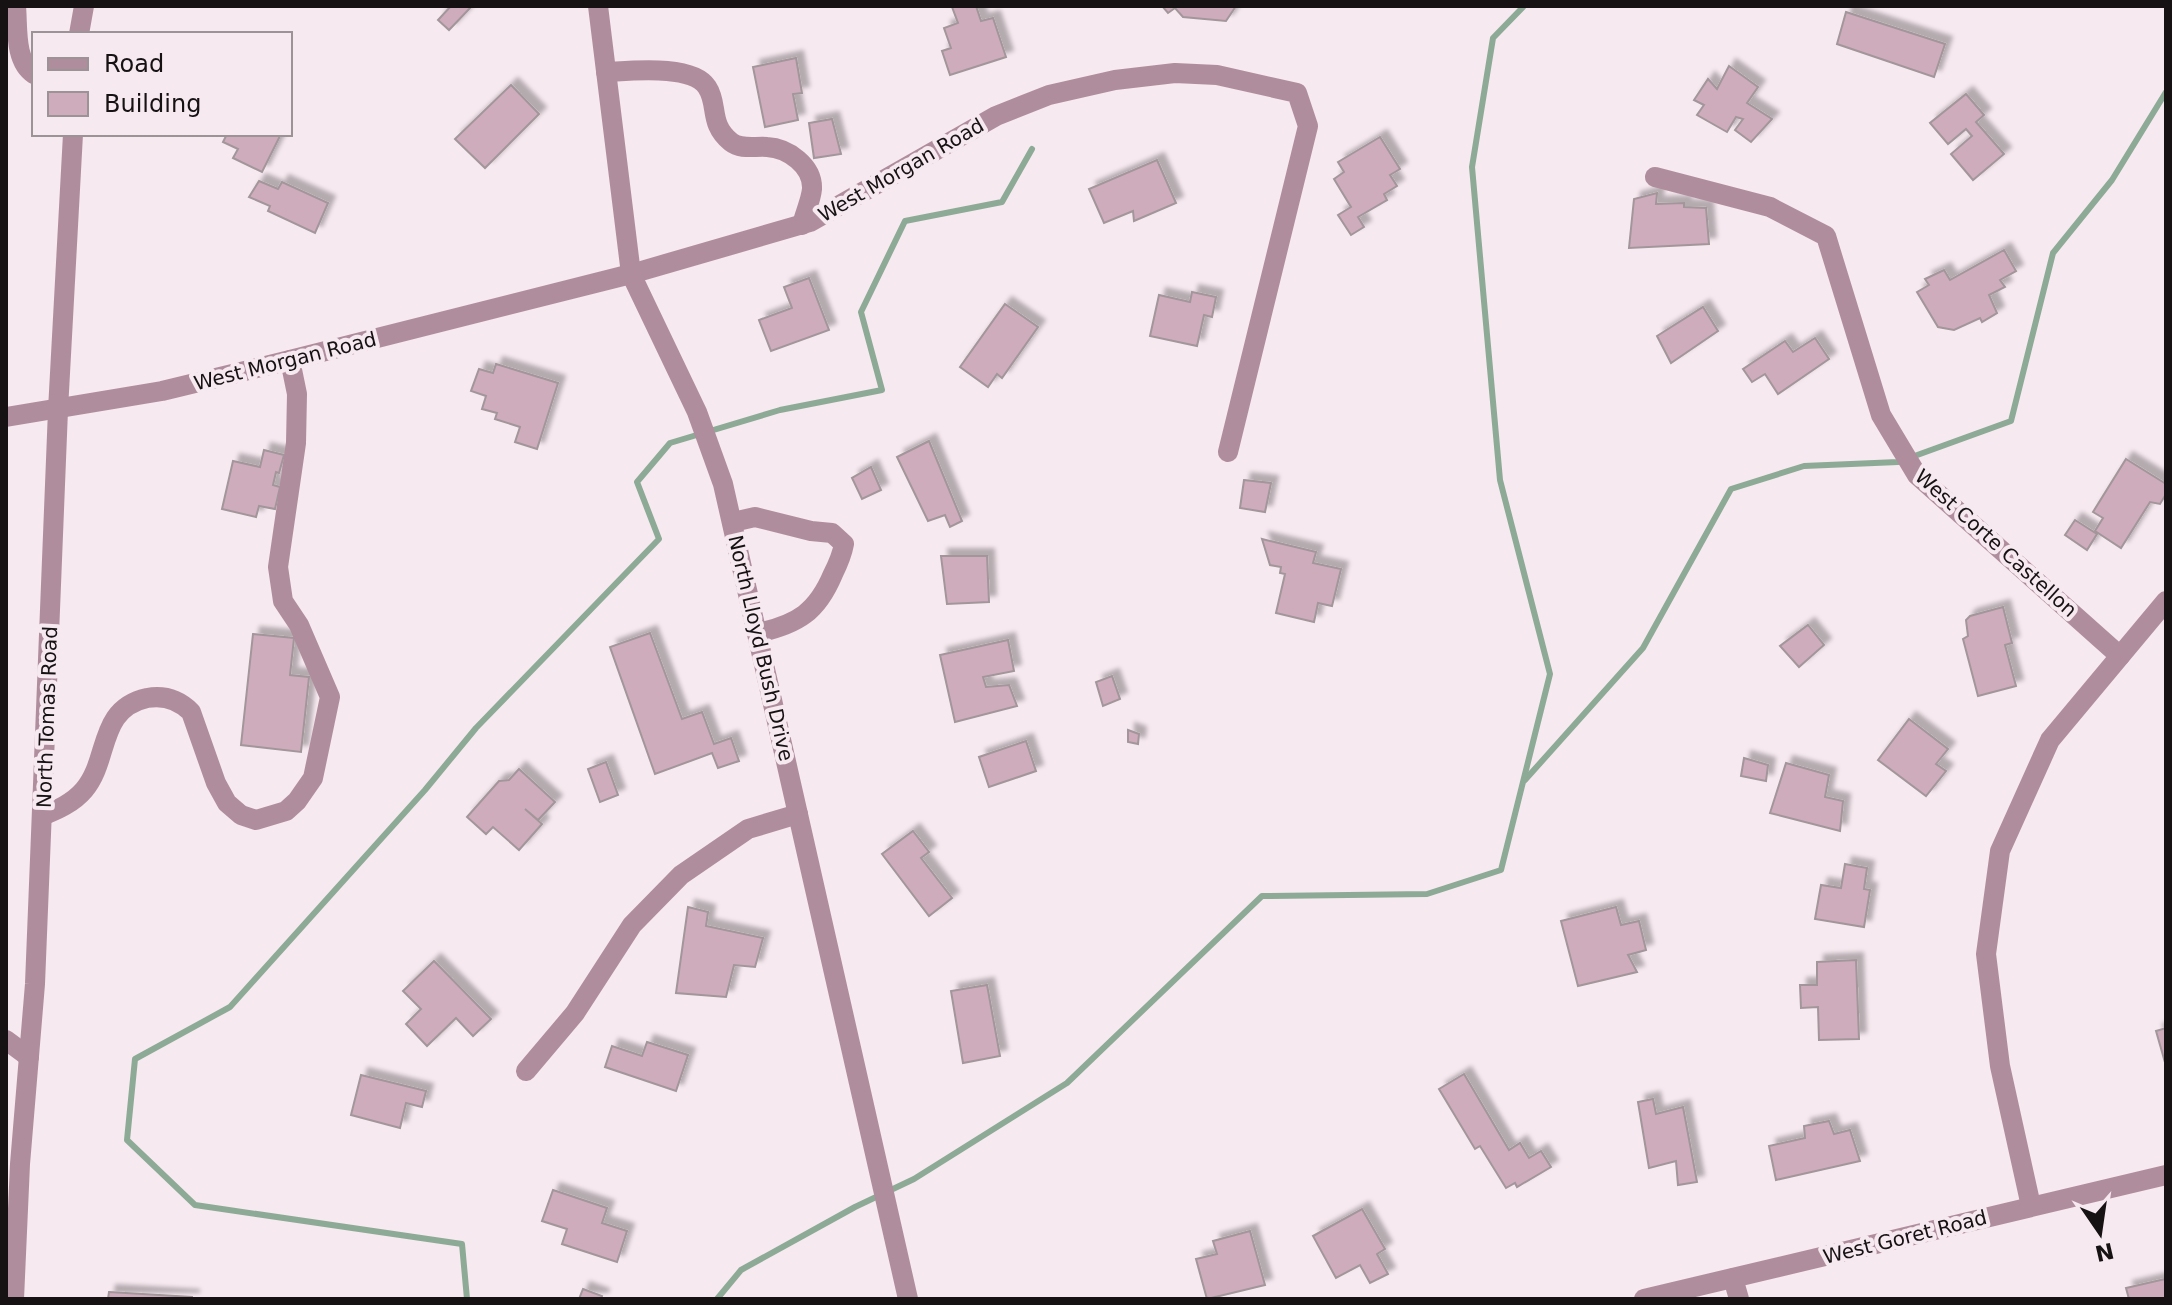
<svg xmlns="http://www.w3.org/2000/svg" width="2172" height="1305" viewBox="0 0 2172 1305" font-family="'DejaVu Sans',sans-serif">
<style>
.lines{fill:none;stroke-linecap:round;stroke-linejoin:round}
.stream{stroke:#8caa95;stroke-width:6}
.building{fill:#cfacbc;stroke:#a2969b;stroke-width:2;filter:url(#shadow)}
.minor{stroke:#b08d9d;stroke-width:20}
.labels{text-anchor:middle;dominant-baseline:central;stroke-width:8;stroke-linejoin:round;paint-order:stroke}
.street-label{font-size:20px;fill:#161214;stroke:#f6e9ef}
</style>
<defs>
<filter id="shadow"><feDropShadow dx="7" dy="-7" stdDeviation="2" flood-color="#0004"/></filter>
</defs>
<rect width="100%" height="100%" fill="#f6e9ef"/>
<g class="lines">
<g class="stream">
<path d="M1525,780L1643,648L1731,489L1804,466L1898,462L2011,421L2053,253L2112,180L2166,92"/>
<path d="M467,1299L462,1244L195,1205L127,1140L135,1059L230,1007L425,790L476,728L659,539L637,482L670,443L780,410L882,390L861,312L905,221L1002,202L1032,149"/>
<path d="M717,1299L741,1270L855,1207L914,1179L1067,1083L1262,896L1427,894L1501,870L1550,674L1500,480L1472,167L1493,38L1524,6"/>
</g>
</g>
<g class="building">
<path d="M451,6H472L449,30L438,20Z"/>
<path d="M976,6L981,21L993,18L1006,57L950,75L942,51L951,48L944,28L958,23L952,7Z"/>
<path d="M1162,6H1236L1226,21L1183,17L1175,8L1168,13Z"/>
<path d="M1846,12L1945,44L1934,77L1837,44Z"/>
<path d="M796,58L802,93L793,94L798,120L765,127L753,67Z"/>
<path d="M1729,66L1758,87L1747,103L1772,119L1751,142L1735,130L1743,119L1736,117L1727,132L1697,115L1704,105L1694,100L1708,79L1717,89Z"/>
<path d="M511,85L539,114L485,168L455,139Z"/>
<path d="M1966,94L1984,115L1976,122L2004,154L1973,180L1951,154L1972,136L1966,129L1948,144L1930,123Z"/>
<path d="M832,119L841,154L814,158L809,123Z"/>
<path d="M227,134H281L262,172L233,158L238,149L223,142Z"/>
<path d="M1380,137L1400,169L1390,175L1397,186L1384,194L1387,200L1358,217L1364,227L1351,235L1338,215L1351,207L1334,179L1344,172L1338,162Z"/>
<path d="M1157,160L1176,203L1134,221L1133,211L1104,223L1089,189Z"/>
<path d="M259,181L278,189L282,182L328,203L315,233L268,211L270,206L249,197Z"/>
<path d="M1657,193L1656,204L1684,203V207L1706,208L1709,244L1629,248L1634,199Z"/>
<path d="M2004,250L2016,271L2000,280L2005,287L1989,295L1997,313L1982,322L1980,318L1954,330L1938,327L1917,292L1929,285L1925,279L1944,270L1950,280Z"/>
<path d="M809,278L829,330L771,351L759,320L792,308L784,287Z"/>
<path d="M1192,292L1216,297L1212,317L1204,315L1197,346L1150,336L1159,295L1190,302Z"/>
<path d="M1005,304L1038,327L1002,378L997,374L988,387L960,367Z"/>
<path d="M1703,307L1718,331L1671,363L1657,336Z"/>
<path d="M1815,338L1829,359L1778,394L1765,374L1752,382L1743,369L1785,341L1793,352Z"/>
<path d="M496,364L558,383L537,449L515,442L520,427L495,419L497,413L482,409L486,396L471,391L479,369L493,373Z"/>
<path d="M929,441L962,521L950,527L945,515L928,521L897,457Z"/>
<path d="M264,450L284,455L279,473L276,472L273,485L280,487L275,509L259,506L256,517L222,509L233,461L260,467Z"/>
<path d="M2126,459L2166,484V494L2160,504L2150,502L2121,548L2095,531L2103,518L2093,512Z"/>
<path d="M871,467L881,490L862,499L852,478Z"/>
<path d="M1244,480L1271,483L1265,512L1240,508Z"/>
<path d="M2075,520L2097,534L2087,550L2065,535Z"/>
<path d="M1262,539L1316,552L1313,563L1341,569L1332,606L1318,603L1314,622L1276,613L1285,574L1280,573L1281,567L1270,565Z"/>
<path d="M941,556H987L989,602L947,604Z"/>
<path d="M2003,607L2012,643L2005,645L2016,686L1978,696L1963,639L1968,636L1966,620L1970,616Z"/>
<path d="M1808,625L1824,645L1799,667L1780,646Z"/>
<path d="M650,633L682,719L702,712L714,744L731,738L739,761L718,768L712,753L655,774L610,647Z"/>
<path d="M253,634L294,638L290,675L309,677L301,752L241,745Z"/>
<path d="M1008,640L1014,671L983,677L986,687L1009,685L1017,706L955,722L940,655Z"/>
<path d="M1112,676L1120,699L1103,706L1096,682Z"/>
<path d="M1909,719L1948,749L1936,764L1946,771L1926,796L1878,760Z"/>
<path d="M1128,730L1139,734L1138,744L1128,742Z"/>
<path d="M1026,741L1036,771L989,787L979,757Z"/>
<path d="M1744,758L1768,765L1766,781L1741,776Z"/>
<path d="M606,762L618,795L600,802L588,769Z"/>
<path d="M1786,763L1829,775L1825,797L1843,801L1840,831L1770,813Z"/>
<path d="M519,769L555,802L538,820L525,809L542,824L519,850L493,827L486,834L467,817L499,781L509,780Z"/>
<path d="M913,831L929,852L921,858L952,898L929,916L882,854Z"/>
<path d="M1845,864L1867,868L1864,889L1870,890L1864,927L1815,919L1821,885L1841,888Z"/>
<path d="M688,907L708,912L706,926L763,938L755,967L734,965L726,997L676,993Z"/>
<path d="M1616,907L1621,925L1639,921L1646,950L1628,955L1637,972L1578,986L1561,921Z"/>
<path d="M1856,960L1859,1039L1819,1040L1818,1007L1801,1008L1800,985H1817V962Z"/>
<path d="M434,961L491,1019L473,1036L456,1018L427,1046L406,1024L421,1009L403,991Z"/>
<path d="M987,985L1000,1056L963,1063L951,991Z"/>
<path d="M2166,1028V1066L2156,1031Z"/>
<path d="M647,1042L688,1055L676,1091L605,1067L612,1046L642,1056Z"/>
<path d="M1464,1074L1509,1150L1520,1143L1529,1158L1541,1151L1551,1167L1517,1187L1515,1183L1506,1188L1480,1146L1475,1149L1439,1089Z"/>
<path d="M361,1075L426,1091L422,1107L406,1103L400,1128L351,1115Z"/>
<path d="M1653,1099L1656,1114L1683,1107L1697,1182L1678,1185L1676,1161L1649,1168L1638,1102Z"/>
<path d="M1829,1121L1834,1134L1850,1130L1860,1161L1776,1180L1769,1146L1805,1138L1804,1126Z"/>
<path d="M553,1190L607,1208L602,1223L627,1231L617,1262L562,1244L567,1229L542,1221Z"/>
<path d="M1362,1209L1385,1249L1377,1254L1388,1274L1370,1283L1360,1265L1336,1278L1313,1236Z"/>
<path d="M1250,1231L1265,1285L1207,1299L1196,1259L1217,1254L1213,1241Z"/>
<path d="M2165,1279L2166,1299H2129L2126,1288Z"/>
<path d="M583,1289L602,1296L601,1299H579Z"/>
<path d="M109,1292L192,1297V1299H108Z"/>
</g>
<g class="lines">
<g class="minor">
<path d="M16,6C18,27 14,61 34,74"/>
<path d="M598,6L631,274L697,412L723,484L908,1299"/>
<path d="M79,34L84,6"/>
<path d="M606,72C630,71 692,64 707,87C719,105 708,123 731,142C741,150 755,146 767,147C788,148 813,166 812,189C811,200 805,213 802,225"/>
<path d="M1655,177L1770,207L1826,236L1881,415L1917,475L2120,656"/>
<path d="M6,417L162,391L290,360L631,274L810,222L996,116L1049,95L1115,80L1175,73L1217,75L1297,93L1308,126L1228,452"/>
<path d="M733,522L755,517L811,531L832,533L844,544C842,555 838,564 833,574C817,612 798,624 758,633"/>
<path d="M42,816C57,810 73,803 84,790C110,760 97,709 147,698C164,695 179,700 191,712L216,783L227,803L241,815L256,820L286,811L297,801L313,778L330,697L299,625L283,601L278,567L296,443L297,394L290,360"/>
<path d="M6,1040L29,1057"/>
<path d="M526,1071L575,1013L632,925L681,875L748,829L798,814"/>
<path d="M2031,1206L2000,1066L1986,954L2000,851L2050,740L2166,601"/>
<path d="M1733,1278L1739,1299"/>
<path d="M14,1299L20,1164L35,984L58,410L73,134"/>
<path d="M1644,1299L2166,1175"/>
</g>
</g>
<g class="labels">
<g class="street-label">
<text transform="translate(901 170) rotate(-30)">West Morgan Road</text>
<text transform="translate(285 361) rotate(-14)">West Morgan Road</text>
<text transform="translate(1996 543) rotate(42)">West Corte Castellon</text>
<text transform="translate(761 648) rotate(77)">North Lloyd Bush Drive</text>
<text transform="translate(47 717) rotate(-88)">North Tomas Road</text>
<text transform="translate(1905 1237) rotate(-14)">West Goret Road</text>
</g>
</g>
<rect width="2172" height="1305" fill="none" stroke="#161214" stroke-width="16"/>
<rect x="32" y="32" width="260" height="104" fill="#f6e9ef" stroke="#9c9397" stroke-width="2"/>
<rect x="48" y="58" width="40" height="12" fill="#b08d9d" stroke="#9c9397" stroke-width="2"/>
<text x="104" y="72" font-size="24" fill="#161214">Road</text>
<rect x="48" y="92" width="40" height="24" fill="#cfacbc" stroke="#9c9397" stroke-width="2"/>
<text x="104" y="112" font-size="24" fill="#161214">Building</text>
<g transform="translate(2100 1233) rotate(167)" stroke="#f6e9ef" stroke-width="6" paint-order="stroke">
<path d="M0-6L14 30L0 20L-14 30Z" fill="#161214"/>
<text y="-12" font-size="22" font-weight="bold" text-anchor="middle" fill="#161214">N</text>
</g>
</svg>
